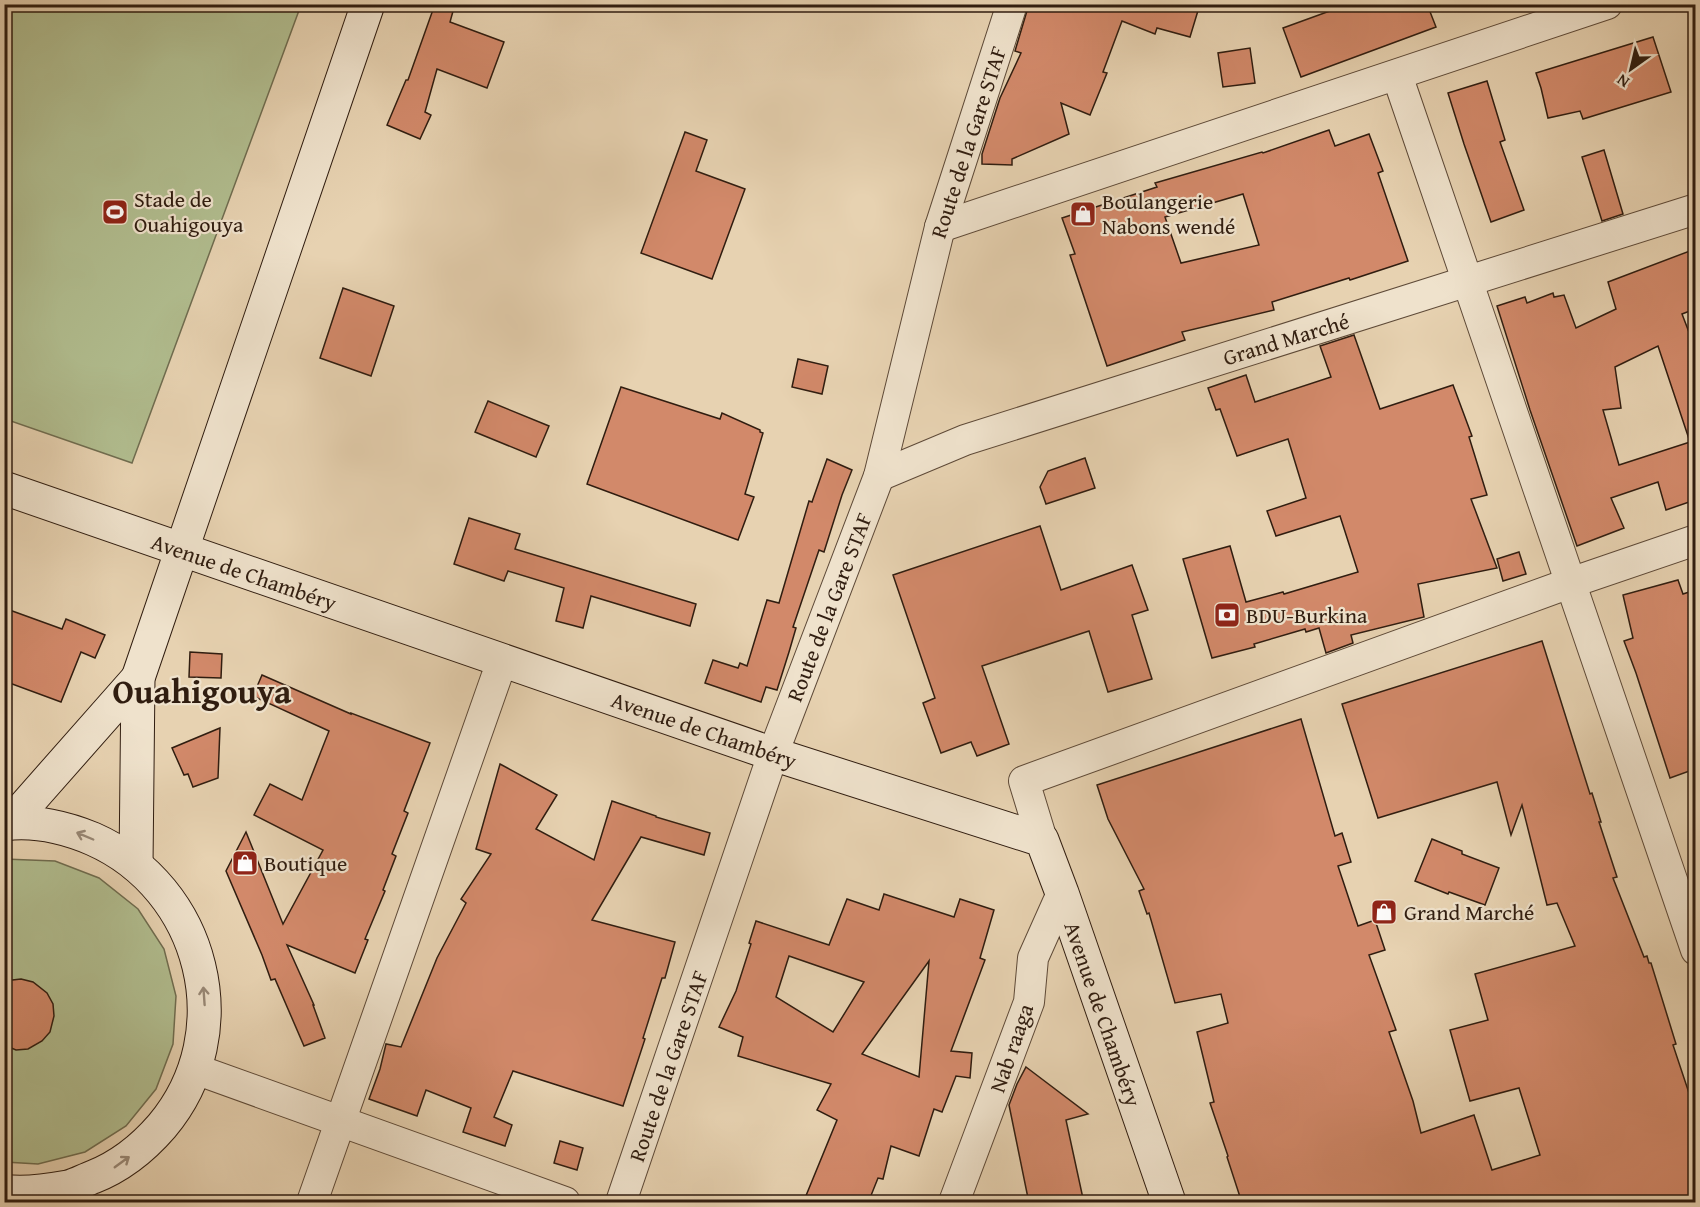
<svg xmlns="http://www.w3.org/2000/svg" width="1700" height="1207" viewBox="0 0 1700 1207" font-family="'Gentium Book Plus',serif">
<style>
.green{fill:#b1bd8f;stroke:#706d50;stroke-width:1.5}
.building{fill:#d2896a;stroke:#301d10;stroke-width:1.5;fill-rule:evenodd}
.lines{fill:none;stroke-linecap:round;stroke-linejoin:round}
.street-casing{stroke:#5e4a38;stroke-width:32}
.secondary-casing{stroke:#301d10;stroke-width:35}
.street{stroke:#efe2cc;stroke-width:30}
.secondary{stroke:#efe2cc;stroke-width:33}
.oneway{stroke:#998977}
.labels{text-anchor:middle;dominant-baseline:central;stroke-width:4.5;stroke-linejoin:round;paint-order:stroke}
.street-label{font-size:22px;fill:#301d10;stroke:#efe2cc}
.poi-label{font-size:22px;fill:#301d10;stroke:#efe2cc;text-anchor:start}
.town-label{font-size:34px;font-weight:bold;fill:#301d10;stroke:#efe2cc}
</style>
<rect width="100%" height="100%" fill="#e7d2b1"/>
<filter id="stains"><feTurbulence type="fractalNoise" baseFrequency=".00333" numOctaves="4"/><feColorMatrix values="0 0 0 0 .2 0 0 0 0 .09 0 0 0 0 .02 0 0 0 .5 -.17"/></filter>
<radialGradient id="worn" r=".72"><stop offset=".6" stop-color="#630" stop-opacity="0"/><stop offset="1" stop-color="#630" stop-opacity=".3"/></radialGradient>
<g class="green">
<path d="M5,4L301,5L132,463L5,419Z"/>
<path d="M4,859L55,861L99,878L138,909L164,949L176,996L173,1044L156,1089L126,1126L85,1152L38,1164L5,1162Z"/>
</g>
<g class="building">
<path d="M435,4H455L450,22L504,42L487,88L437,69L425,112L431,115L420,139L387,125L406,80H408Z"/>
<path d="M1029,4H1200L1190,37L1157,28L1155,34L1122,21L1103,72L1107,73L1090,115L1061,103L1069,134L1012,159V165L982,164V154L1000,98L1021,53L1015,51Z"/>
<path d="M1349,4H1427L1436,27L1301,77L1283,28Z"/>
<path d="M1653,37L1671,92L1583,119L1580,111L1548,118L1541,88L1536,73Z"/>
<path d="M1250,48L1255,83L1223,87L1218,53Z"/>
<path d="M1487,81L1505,140L1500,142L1524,210L1491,222L1464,144L1448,93Z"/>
<path d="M1329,130L1335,146L1369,134L1383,171L1378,173L1408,261L1350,280L1349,278L1272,302L1274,310L1182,332L1185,340L1107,366L1070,255L1075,254L1062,218L1157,187L1155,183L1262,152L1263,153ZM1243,194L1259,245L1181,263L1165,217Z"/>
<path d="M685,132L707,140L696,171L745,189L712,279L641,253Z"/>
<path d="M1604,150L1623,214L1602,221L1582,157Z"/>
<path d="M1695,249V309L1682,314L1695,348V500L1666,510L1658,482L1611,498L1624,528L1577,546L1530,410L1497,306L1525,297L1527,303L1553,293L1554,297L1564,295L1576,328L1616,309L1608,282ZM1658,346L1690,442L1619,465L1603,410L1621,408L1615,367Z"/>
<path d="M343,288L394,306L371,376L320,358Z"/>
<path d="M1354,335L1380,409L1453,385L1472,436L1469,437L1487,495L1471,499L1497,568L1418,584L1424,617L1351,635L1353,643L1326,653L1319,628L1306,632L1305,629L1254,644L1255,647L1212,658L1183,559L1230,546L1246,602L1283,592L1284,594L1358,572L1340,516L1276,536L1267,511L1306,498L1288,439L1237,456L1220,409L1216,410L1208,388L1246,375L1255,402L1331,377L1320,346Z"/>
<path d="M798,359L828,366L822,394L792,387Z"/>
<path d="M621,387L720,419L722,413L760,430V432L763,433L745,494L754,497L738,540L587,484Z"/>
<path d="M488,401L549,426L536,457L475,432Z"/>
<path d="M1085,458L1095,488L1046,504L1040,487L1048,471Z"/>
<path d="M827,459L852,470L842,495L824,552L819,550L793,627L796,628L789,652L777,690L766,687L761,702L705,683L713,660L738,668L740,663L747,666L767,600L779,603L809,501L812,502Z"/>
<path d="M469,518L520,534L515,549L696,604L690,626L591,596L583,628L556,621L564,588L508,571L504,581L454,564Z"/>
<path d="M1040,526L1061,590L1132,565L1148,610L1132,615L1152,679L1108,692L1089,631L982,666L1009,744L977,756L971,742L941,753L923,703L935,698L893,575Z"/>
<path d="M1519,552L1526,574L1503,581L1497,559Z"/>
<path d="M1678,580L1683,594L1695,590V769L1670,778L1636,673L1624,641L1633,638L1623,595Z"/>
<path d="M4,608L62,629L66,619L105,635L95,658L81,652L61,702L4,681Z"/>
<path d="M1542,641L1590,794L1592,793L1601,822H1599L1617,877L1613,878L1644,957L1647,956L1649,963H1651L1676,1044L1673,1045L1695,1111V1203H1242L1227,1157L1228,1156L1210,1103L1214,1102L1197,1032L1228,1023L1221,994L1175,1003L1149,913L1147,914L1139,891L1144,889L1108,819L1097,785L1301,719L1335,836L1342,833L1351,862L1338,866L1358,926L1375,920L1385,950L1369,955L1396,1030L1389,1032L1413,1101L1421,1133L1474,1115L1492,1170L1540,1155L1519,1088L1470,1101L1450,1030L1488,1020L1475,974L1575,946L1557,903L1547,905L1522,805L1511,835L1497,782L1378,818L1342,704Z"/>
<path d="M190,652L222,654L221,678L189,677Z"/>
<path d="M262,675L351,714V713L430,743L404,811L408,813L392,854L396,856L383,890L385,891L365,939L368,940L355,973L287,945L314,1005H313L325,1038L304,1046L275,979L271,980L262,955L226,871L246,832L283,924L323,850L254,815L270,784L302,800L329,731L253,696Z"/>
<path d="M220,728L218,778L193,787L188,774L184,775L172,748Z"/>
<path d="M500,764L557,795L536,829L594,860L612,801L656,816V817L710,833L704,855L641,837L592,920L675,942L665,978H662L643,1038L645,1039L623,1106L513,1071L494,1117L512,1125L505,1146L463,1132L471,1108L426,1090L417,1116L369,1099L380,1069L386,1044L401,1047L437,958L466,903L461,899L491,854L476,849Z"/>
<path d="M1432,839L1462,851V854L1499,868L1485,905L1449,892L1448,894L1415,881Z"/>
<path d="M884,894L954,917L960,899L994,910L980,958L985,960L951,1051L972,1053L970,1078L956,1076L942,1112L934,1109L919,1156L891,1146L883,1179L878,1178L868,1203H803L837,1120L817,1110L831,1084L738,1056L743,1037L719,1027L736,991L751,944L749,943L756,921L829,945L847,899L879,910ZM789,956L864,982L833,1032L776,997ZM929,961L919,1077L862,1054Z"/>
<path d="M21,979L33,982L47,993L53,1004L54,1016L50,1032L42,1041L28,1049L16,1050L4,1045V981Z"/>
<path d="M1026,1067L1088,1114L1066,1120L1084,1203H1029L1009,1105L1017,1084Z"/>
<path d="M560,1141L583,1148L577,1170L554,1163Z"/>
</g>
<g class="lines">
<defs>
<g id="street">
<path d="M1397,75L1696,950"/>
<path d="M940,227L1607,4"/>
<path d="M879,476L965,440L1696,209"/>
<path d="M1042,840L1024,781L1570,583L1696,540"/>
<path d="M195,1069L565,1202"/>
<path d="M312,1202L502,661"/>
<path d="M621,1202L773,754L879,476L940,227L1012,4"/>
<path d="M954,1202L1029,1002L1033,958L1062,893"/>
</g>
<g id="secondary">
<path d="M4,488L773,754L1042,840L1062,893L1169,1202"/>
<path d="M10,823L138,678"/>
<path d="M4,824C34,820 67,828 93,839C204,888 241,1032 162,1126C143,1148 121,1166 93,1177C85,1180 76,1185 68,1187C51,1190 21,1194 4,1191"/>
<path d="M136,865L138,678L368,4"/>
</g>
</defs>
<use href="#street" class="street-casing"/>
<use href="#secondary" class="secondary-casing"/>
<use href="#street" class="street"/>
<use href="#secondary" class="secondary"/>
</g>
<defs><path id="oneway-shaft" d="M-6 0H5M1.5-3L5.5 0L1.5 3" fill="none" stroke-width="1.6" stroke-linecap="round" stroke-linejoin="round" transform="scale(1.5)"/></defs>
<g class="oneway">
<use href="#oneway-shaft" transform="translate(85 836) rotate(-157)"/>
<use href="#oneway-shaft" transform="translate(204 996) rotate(-94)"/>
<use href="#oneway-shaft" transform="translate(122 1162) rotate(-36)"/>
</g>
<defs>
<symbol id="stadium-square" viewBox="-11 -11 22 22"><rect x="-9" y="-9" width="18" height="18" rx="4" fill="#8f2418" stroke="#efe2cc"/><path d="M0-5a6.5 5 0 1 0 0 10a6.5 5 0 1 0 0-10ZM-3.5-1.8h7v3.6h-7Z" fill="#fff"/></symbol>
<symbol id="shop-square" viewBox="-11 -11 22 22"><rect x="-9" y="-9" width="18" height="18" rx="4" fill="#8f2418" stroke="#efe2cc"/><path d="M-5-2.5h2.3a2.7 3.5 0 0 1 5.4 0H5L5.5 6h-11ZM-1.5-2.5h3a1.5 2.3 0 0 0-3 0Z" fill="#fff"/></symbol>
<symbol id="bank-square" viewBox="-11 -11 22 22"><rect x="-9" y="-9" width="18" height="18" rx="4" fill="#8f2418" stroke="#efe2cc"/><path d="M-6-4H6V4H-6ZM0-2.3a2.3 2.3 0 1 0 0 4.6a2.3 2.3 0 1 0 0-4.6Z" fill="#fff"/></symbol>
</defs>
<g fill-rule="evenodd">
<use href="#stadium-square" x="100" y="197" width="30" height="30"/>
<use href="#shop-square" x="1068" y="199" width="30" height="30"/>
<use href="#bank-square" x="1212" y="600" width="30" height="30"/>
<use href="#shop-square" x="230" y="848" width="30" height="30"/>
<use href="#shop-square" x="1369" y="897" width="30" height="30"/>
</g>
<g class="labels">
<g class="street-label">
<text transform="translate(968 142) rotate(-72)">Route de la Gare STAF</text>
<text transform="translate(1286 339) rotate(-17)">Grand Marché</text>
<text transform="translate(244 572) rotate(19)">Avenue de Chambéry</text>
<text transform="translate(829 607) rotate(-69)">Route de la Gare STAF</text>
<text transform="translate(704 730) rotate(19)">Avenue de Chambéry</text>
<text transform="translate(1103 1014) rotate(71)">Avenue de Chambéry</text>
<text transform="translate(1011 1048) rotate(-71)">Nab raaga</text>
<text transform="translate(668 1066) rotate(-71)">Route de la Gare STAF</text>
</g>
<g class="poi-label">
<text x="134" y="199">Stade de<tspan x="134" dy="25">Ouahigouya</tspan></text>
<text x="1102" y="201">Boulangerie<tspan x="1102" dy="25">Nabons wendé</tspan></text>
<text x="1246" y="615">BDU-Burkina</text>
<text x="264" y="863">Boutique</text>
<text x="1404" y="912">Grand Marché</text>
</g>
<g class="town-label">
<text x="202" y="690">Ouahigouya</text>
</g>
</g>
<rect width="1700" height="1207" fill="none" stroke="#e7d2b1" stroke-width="24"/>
<rect x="6" y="6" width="1688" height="1195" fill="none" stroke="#301d10" stroke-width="3"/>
<rect x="12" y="12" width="1676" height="1183" fill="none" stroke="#301d10" stroke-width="1.5"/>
<g transform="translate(1631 69) rotate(214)" stroke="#efe2cc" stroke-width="4.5" paint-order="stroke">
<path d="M0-4.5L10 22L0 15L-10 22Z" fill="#301d10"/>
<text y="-9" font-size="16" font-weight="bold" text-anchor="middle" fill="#301d10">N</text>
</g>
<rect width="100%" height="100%" filter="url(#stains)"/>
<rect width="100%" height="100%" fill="url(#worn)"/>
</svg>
